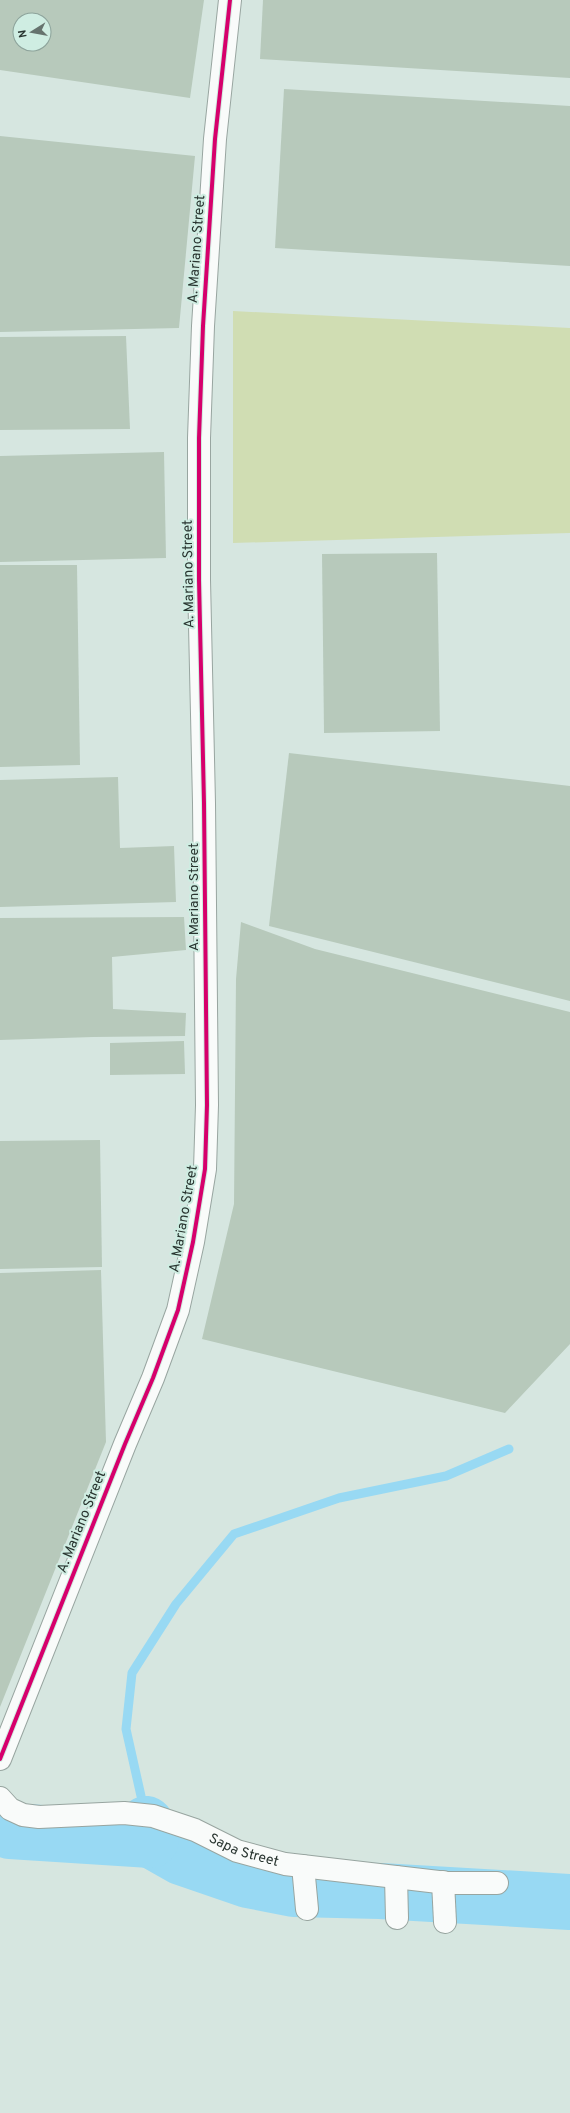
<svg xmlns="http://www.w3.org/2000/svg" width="570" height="2113" viewBox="0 0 570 2113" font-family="Overpass,sans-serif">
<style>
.green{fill:#d0ddb3}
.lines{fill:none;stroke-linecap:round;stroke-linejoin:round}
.stream{stroke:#98d9f3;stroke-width:9}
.river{stroke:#98d9f3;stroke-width:56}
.building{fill:#b7c9bb;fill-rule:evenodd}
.minor-casing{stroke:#98a5a0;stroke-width:24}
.minor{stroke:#f9fbfa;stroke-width:22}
.cycleway-casing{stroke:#cfede2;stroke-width:6}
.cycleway{stroke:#d6006c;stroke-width:4}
.labels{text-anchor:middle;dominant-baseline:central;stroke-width:4;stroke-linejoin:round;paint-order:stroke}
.street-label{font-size:14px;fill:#293530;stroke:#cfede2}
</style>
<rect width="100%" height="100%" fill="#d6e6e0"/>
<path class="green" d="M233,311L570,328V533L233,543Z"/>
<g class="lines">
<g class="stream">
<path d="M141,1796L126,1729L132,1673L176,1604L234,1534L339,1498L446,1476L509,1449"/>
<path d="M0,1829L10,1831"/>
</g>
<g class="river">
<path d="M146,1824L151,1840L181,1857L248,1880L294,1889L380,1891L570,1902"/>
<path d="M10,1831L151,1840"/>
</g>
</g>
<g class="building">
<path d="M0,0H204L190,98L0,70ZM20,20H44V44H20Z"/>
<path d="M263,0H570V78L260,59Z"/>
<path d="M284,89L570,106V266L275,248Z"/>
<path d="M0,136L195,156L179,328L0,332Z"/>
<path d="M126,336L130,429L0,430V337Z"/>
<path d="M164,452L166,558L0,562V456Z"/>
<path d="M437,553L440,731L324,733L322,554Z"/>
<path d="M0,565H77L80,765L0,767Z"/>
<path d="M289,753L570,786V1001L269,926Z"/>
<path d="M118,777L120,848L174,846L176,902L0,907V780Z"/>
<path d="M184,917L186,950L112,957L113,1009L186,1013L185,1036L93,1037L0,1040V918Z"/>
<path d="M241,922L315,949L570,1012V1344L505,1413L202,1339L234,1204L236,979Z"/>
<path d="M184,1041L185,1074L110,1075V1043Z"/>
<path d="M100,1140L102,1267L0,1269V1141Z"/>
<path d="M101,1270L106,1442L0,1707V1273Z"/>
</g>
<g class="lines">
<defs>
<g id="minor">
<path d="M0,1759L125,1444L153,1378L178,1310L193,1242L205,1169L207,1105L204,803L199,580V438L203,326L215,139L230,0"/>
<path id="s1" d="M0,1798L10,1809L23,1815L39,1817L124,1813L153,1816L195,1830L237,1851L285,1864L447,1883H497"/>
<path d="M303,1866L307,1909"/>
<path d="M396,1877L397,1918"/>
<path d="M443,1882L445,1922"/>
</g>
</defs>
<use href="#minor" class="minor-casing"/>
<use href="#minor" class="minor"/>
<defs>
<path id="cycleway" d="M0,1759L125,1444L153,1378L178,1310L193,1242L205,1169L207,1105L204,803L199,580V438L203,326L215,139L230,0"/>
</defs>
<use href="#cycleway" class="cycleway-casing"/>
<use href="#cycleway" class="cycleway"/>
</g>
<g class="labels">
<g class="street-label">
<text transform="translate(197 249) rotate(-86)">A. Mariano Street</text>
<text transform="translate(189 574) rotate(-91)">A. Mariano Street</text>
<text transform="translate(194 897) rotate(-90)">A. Mariano Street</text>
<text transform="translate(184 1219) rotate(-80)">A. Mariano Street</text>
<text transform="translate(82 1522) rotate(-68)">A. Mariano Street</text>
<text stroke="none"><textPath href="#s1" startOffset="257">Sapa Street</textPath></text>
</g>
</g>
<g transform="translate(32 32) rotate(259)"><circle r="19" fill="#cfede2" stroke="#8da39b"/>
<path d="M0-3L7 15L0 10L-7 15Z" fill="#66736e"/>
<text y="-6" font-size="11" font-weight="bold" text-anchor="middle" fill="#293530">N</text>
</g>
</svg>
